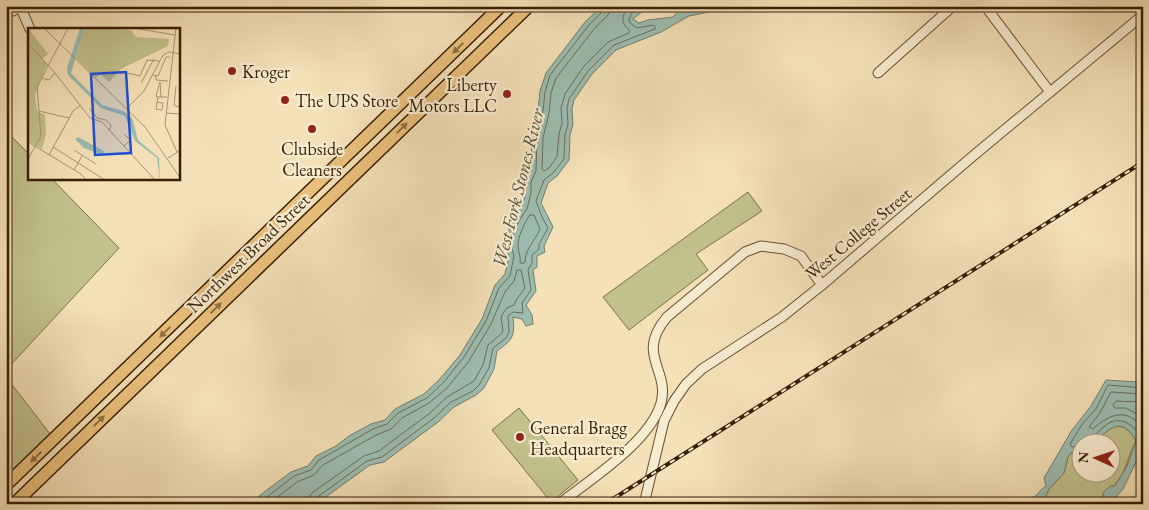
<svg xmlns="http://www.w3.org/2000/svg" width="1149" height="510" viewBox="0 0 1149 510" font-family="'EB Garamond',serif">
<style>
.green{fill:#c1c18b;stroke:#7d7048}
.water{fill:#9cbdb1;stroke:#747d6c}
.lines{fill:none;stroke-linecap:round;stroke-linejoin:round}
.shore{stroke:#6a6e5a;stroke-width:1}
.minor-casing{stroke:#684f31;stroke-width:11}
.major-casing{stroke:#391e04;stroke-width:14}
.minor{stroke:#f8ecd1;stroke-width:9}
.major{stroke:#eac07c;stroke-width:11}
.rail-casing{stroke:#391e04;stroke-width:4}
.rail{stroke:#f8ecd1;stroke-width:2;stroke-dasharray:5.5;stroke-linecap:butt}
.oneway{fill:#926f40}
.poi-dot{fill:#8f2418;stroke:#f8ecd1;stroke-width:2}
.labels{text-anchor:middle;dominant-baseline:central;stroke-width:4.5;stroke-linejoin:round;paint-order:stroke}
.poi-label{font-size:18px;fill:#391e04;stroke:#f8ecd1;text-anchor:start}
.street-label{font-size:18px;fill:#391e04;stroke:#f8ecd1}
.water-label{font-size:19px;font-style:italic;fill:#574e38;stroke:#f8ecd1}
.inset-road{fill:none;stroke:#aa9370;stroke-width:1}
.view{fill:#1d4ed8;fill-opacity:0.15;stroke:#1d4ed8;stroke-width:2.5}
.inset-edge{fill:none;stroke:#391e04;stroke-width:2.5}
</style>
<rect width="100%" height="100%" fill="#f5e1b8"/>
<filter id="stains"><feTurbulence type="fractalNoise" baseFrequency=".004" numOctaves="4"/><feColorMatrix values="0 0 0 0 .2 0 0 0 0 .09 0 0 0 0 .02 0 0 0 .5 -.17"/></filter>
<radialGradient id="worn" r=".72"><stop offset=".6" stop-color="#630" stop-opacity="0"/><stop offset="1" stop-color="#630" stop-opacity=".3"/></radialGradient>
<g class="green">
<path d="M6,131L29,154V179H52L119,248L6,370Z"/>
<path d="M748,192L762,211L696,254L708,270L629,330L603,297Z"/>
<path d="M6,377L54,439L6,482Z"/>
<path d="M519,408L578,480L551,502L492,430Z"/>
<path d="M1114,426C1127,426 1130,431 1136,441C1125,461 1127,479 1104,492L1100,504H1042L1049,489L1064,473L1068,457L1072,452L1081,449L1082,472H1112V442H1095L1107,431Z"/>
</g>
<g class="water">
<path d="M602,6H663L653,12L643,11L633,19L639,23L648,20L673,17L679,10L688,6H740L689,16L661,32L616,50L592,74L574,100L572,109L573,124L570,135L569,160L557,176L548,183L541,203L553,227L544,246L545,252L537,256V267L533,270L536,291L526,305L532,315L533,324L526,326L522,319L513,317C515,337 513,339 497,351L494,369L484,388L476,395L454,407L438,422L384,462L370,465L316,504H254L259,496L291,472L308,466L316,456L336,446L349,436L371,424L385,420L395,409L424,394L439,380L460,355L482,319L495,285L505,274L509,256L505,247L509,236V228L512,227L515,216L522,207L526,192V181L531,171L532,136L538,111L540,91L546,73L585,22Z"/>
<path d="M1106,380L1138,382L1143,384V448L1123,489L1110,504H1100L1104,492L1110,486H1115L1127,466L1136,441C1122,416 1111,427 1095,442H1082L1081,449L1072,452L1068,457L1064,473L1049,489L1042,504H1029L1030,499C1037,497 1039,490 1046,486L1044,478L1072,430L1091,406Z"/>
</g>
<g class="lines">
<g class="shore">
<path d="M611,6L608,15L594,29L556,78L551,93L549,113L543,138L542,169L544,171L549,168L557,157L559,134L562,123L561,108L565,94L584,66L608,42L629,33V30C620,22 621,14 631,6"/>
<path d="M530,215H534L540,229C535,241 525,249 525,262L522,264L520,262C521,255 518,253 518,246C517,239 525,221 530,215Z"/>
<path d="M1143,394L1111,392L1100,413L1089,427L1093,429C1109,414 1129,406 1143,430"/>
<path d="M1143,402L1116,401L1113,405L1115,408H1126L1143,417"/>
<path d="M1092,442C1093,437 1095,436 1098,432C1102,429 1106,424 1111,422C1126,416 1143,432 1140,446L1143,448"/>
<path d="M1082,445L1072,447L1070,444L1083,423L1096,409L1108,385L1143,388"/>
<path d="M260,504L263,500L294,476L311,470L319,460L373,429L387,424L398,413L427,398L443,383L464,357L486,321L499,288L510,276L514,256L511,246L514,232L520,219L527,209L531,193V182L536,171L537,137L543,112L545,92L550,75L589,25L603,11L605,6"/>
<path d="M268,504L297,482L314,475L323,465L376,435L391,429L402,418L429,403L447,388L469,361L491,324L505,292L514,281L517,270H521L525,288L517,299L514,305L507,308L503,313L501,318L503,331L501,334L488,345L483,365L474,381L447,397L430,413L379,451L364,456L312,493L308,498V504"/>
<path d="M314,504L316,498L367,461L382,457L434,418L451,402L473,391L479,385L489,368L493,348L506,338L509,332L508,316L513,312L523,313L522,303L531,290L528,270L532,263V255L539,249V244L548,228L542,217L536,201L544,180L553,173L564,159L565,135L568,124L567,108L569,99L588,71L614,45L655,29V26L653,25L637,28L630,23L629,19C634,5 643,8 654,6"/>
</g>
<defs>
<g id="minor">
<path d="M20,6L30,29"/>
<path d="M985,6L1050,92"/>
<path d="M6,11H13L19,6"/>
<path d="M878,73L953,6"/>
<path d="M559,504C591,479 650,442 661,403C670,369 635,355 667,317L745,252L761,246L784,249L801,256L822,285"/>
<path d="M644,504L664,421L674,401L686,384L702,369L782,317L822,285L973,156L1143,15"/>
</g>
<g id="major">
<path d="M6,485L501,6"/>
<path d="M14,504L529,6"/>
</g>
</defs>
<use href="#minor" class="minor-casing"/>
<use href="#major" class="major-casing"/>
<use href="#minor" class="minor"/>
<use href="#major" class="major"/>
<defs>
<path id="rail" d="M605,504L1143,162"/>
</defs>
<use href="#rail" class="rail-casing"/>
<use href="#rail" class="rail"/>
</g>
<defs><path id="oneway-solid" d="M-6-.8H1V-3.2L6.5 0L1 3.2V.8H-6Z" transform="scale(1.25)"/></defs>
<g class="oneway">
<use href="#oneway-solid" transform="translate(458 48) rotate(136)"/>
<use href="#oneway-solid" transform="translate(402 128) rotate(-44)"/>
<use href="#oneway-solid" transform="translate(216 308) rotate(-44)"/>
<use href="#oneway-solid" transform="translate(165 332) rotate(136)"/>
<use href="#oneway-solid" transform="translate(99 421) rotate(-44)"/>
<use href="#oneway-solid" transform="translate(36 457) rotate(136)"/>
</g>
<g class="poi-dot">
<circle cx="232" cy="71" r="5"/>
<circle cx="507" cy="94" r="5"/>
<circle cx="285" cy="100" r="5"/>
<circle cx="312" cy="129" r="5"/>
<circle cx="520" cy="437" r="5"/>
</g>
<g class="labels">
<g class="poi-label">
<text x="242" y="71">Kroger</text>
<text x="497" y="84" text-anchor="end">Liberty<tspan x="497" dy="21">Motors LLC</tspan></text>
<text x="295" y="100">The UPS Store</text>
<text x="312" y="148" text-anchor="middle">Clubside<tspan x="312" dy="21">Cleaners</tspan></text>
<text x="530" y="427">General Bragg<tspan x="530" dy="21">Headquarters</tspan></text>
</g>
<g class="street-label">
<text transform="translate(858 233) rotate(-40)">West College Street</text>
<text transform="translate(248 253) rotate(-44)">Northwest Broad Street</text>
</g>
<g class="water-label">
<text transform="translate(518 188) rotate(-76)">West Fork Stones River</text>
</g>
</g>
<g transform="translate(28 28)">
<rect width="152" height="152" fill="#f5e1b8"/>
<path d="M0,0L20,26L14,31L19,36L7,67L9,83L17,87L18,106L14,121L0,113ZM56,0L103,2L108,9L141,11L140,18L93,41L81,54L72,46L68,50L48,30Z" fill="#c1c18b"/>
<path d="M52,0H55V6L43,45L74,77L95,83L104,90L110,112L131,130L132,152L129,130L107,113L97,88L73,80L40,47L39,40ZM50,109L76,123L75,127L56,120L47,111Z" fill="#9cbdb1"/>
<path class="inset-road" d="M16,0L117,99L153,151M106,0L147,7M148,0L137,97L149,124M0,15L27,45L21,52L13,50M27,45L62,90L74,94L127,152M99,45L112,48L119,32L131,33M125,47L130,48L138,29H142M128,48V52L140,53M113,55L126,31M148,58L146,77L153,80M133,69L132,54L128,68L130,69H139M129,74L135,75L134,82L128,81L130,69M61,80L69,90L78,92L83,97L81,103M99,80L116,63L135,27L141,24L153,26M11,83L41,90M138,85L153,86M0,114L53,146L58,152M96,118L102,112L96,106M25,119L77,152M46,122L68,136M21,127L45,83L53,77M140,130L153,122M0,131L13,108L9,59L40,0M46,142L54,128"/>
<path class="view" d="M98,44L103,125L67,127L63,46Z"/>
<rect width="152" height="152" class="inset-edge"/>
</g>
<rect width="1149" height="510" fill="none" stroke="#f5e1b8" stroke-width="25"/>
<rect x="8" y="8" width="1134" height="495" fill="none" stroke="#391e04" stroke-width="2.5"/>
<rect x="12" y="12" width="1124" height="485" fill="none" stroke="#391e04"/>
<g transform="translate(1096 458) rotate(273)"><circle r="24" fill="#f8ecd1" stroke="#ac9a7f"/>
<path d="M0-4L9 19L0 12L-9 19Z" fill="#8f2418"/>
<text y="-8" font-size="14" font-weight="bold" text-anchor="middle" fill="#391e04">N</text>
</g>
<rect width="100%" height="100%" filter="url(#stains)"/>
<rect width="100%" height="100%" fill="url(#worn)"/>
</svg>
